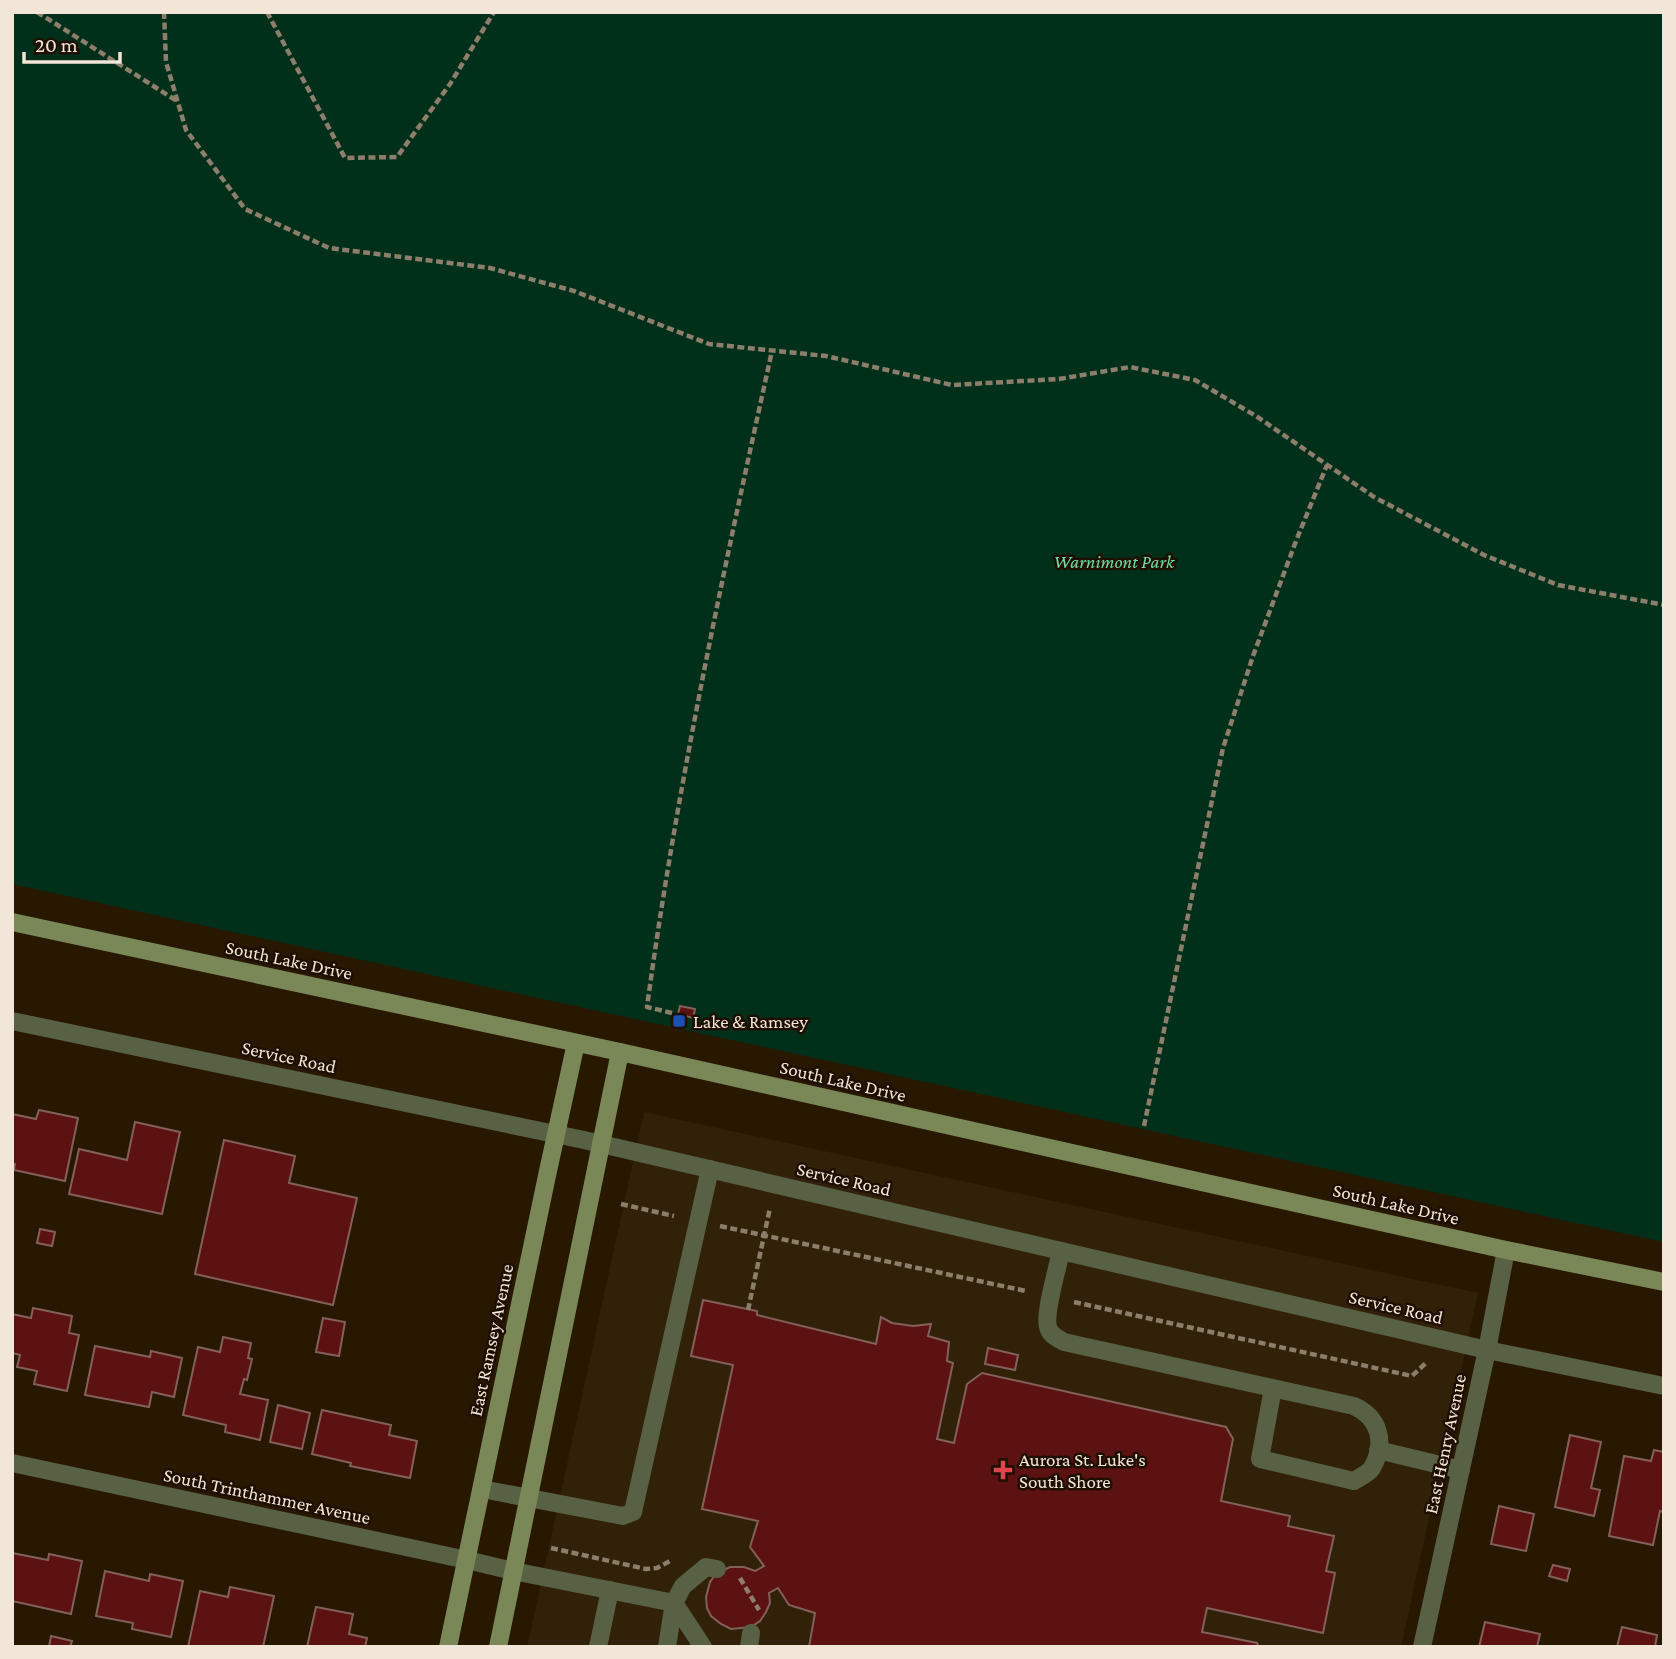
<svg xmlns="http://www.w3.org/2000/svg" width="1676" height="1659" viewBox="0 0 1676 1659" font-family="'Crimson Pro',serif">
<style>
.built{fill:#312108}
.green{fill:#00301a}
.building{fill:#5b1210;stroke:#83605b;stroke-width:2}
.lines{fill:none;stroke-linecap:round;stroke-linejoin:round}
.path{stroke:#8b7e6a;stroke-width:4.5;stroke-dasharray:7 3.5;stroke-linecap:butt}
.lane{stroke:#586143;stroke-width:18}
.street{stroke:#586143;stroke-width:18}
.secondary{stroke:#7a8858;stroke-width:18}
.transit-dot{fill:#1a4fb4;stroke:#1e0f00;stroke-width:2.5}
.health-dot{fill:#e0444e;stroke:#1e0f00;stroke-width:2.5}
.labels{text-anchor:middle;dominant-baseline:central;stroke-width:5;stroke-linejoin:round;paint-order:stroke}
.park-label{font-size:19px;font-style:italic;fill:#6edfa3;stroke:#1e0f00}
.street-label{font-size:19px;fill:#f1e6d7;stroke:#1e0f00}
.poi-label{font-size:19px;fill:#f1e6d7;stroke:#1e0f00;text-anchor:start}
</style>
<rect width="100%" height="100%" fill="#281800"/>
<path class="built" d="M644,1112L1478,1293L1401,1647H527Z"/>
<path class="green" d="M12,12H1664V1242L12,884Z"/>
<g class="building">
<path d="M680,1006L695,1009L693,1018L678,1014Z"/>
<path d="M39,1110L78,1118L65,1181L14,1170L15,1164L12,1163V1114L36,1119Z"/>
<path d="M135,1122L180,1132L162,1214L69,1194L79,1149L127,1160Z"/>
<path d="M224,1140L295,1156L289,1183L357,1198L333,1305L195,1274Z"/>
<path d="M40,1229L55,1232L52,1246L37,1243Z"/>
<path d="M703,1300L757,1311V1315L876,1344L881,1317L892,1323L913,1326L931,1324L928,1336L949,1342L947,1361L953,1363L937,1439L954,1443L967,1384L982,1373L1226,1427L1233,1439L1221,1501L1290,1516L1288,1526L1334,1536L1326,1571L1335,1573L1323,1633L1207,1608L1202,1632L1257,1643L1259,1647H809L815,1613L789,1605L778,1588L769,1593L770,1603L766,1612L760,1621L751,1627L731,1629L721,1624L711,1616L707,1608L706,1597L710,1582L716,1574L730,1567H744L755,1571L764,1566L750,1547L758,1521L702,1509L733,1365L691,1356Z"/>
<path d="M33,1308L72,1316L69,1333L79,1335L67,1391L34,1384L37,1371L17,1367L20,1355L12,1353V1314L31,1318Z"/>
<path d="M323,1318L345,1322L339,1356L316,1352Z"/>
<path d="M223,1337L251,1343L248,1358L252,1359L247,1380L244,1379L240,1394L268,1400L260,1440L225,1432L226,1425L183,1415L198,1347L220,1352Z"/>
<path d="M95,1346L150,1357L151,1351L182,1358L174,1397L152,1392L149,1407L85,1395Z"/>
<path d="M988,1348L1018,1355L1015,1370L985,1364Z"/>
<path d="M278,1405L310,1413L302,1449L270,1442Z"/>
<path d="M322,1410L391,1425L389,1435L417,1441L410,1478L350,1466L351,1463L312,1454Z"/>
<path d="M1570,1435L1601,1442L1591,1488L1600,1490L1594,1516L1555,1507Z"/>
<path d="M1654,1450L1664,1452V1512L1660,1511L1653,1545L1609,1536L1624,1456L1651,1461Z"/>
<path d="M1499,1506L1534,1514L1526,1551L1491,1544Z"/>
<path d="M12,1553L48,1560L49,1554L82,1561L71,1614L12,1601Z"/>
<path d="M1553,1565L1570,1569L1567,1581L1549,1576Z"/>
<path d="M105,1571L149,1581L150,1574L183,1581L171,1637L132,1629L133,1623L96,1616Z"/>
<path d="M230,1587L274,1596L263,1647H188L200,1591L228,1597Z"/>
<path d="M316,1607L353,1614L349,1634L367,1638L365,1647H307Z"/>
<path d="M1485,1622L1540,1634L1537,1647H1479Z"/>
<path d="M1622,1627L1657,1635L1655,1647H1617Z"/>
<path d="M51,1636L72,1641L70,1647H49Z"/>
</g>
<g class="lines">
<g class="path">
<path d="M37,12L177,101"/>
<path d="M164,12L166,62L186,130L245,209L329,248L490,268L574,291L709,344L826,356L952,385L1059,379L1130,367L1195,380L1256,416L1374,497L1484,555L1558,585L1664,605"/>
<path d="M267,12L345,158L397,157L450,84L494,12"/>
<path d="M672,1013L647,1007C677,786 724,568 772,351"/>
<path d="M1144,1126L1223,748L1253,656L1296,541L1327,465"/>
<path d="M621,1204L674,1216"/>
<path d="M720,1226L1026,1291"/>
<path d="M1074,1302L1412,1376L1427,1362"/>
<path d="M748,1310L770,1208"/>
<path d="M551,1548L646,1569L657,1568L672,1560"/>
<path d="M740,1578L759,1610"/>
</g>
<g class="lane">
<path d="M1061,1251C1058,1267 1044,1313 1048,1327C1050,1335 1057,1338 1064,1342L1354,1406C1380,1418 1386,1443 1372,1468C1369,1473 1360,1477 1354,1481L1260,1459L1273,1388"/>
<path d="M1378,1450L1461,1470"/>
<path d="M482,1489L623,1516L633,1512L710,1169"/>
<path d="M513,1571L674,1603L703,1647"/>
<path d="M598,1647L610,1590"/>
<path d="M667,1647L674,1603L683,1586L706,1567L717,1569"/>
<path d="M749,1647L751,1633"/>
</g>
<g class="street">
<path d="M12,1021L584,1140L1487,1350L1664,1386"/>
<path d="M12,1463L467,1560L513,1571"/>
<path d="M1422,1647L1487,1350L1506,1250"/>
</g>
<g class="secondary">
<path d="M12,922L620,1052L1506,1250L1664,1282"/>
<path d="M448,1647L548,1171L576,1043"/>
<path d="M498,1647L620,1052"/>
</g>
</g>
<rect class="transit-dot" x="672" y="1014" width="14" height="14" rx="3.5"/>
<path class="health-dot" d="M999.5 1459.5h7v7h7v7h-7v7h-7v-7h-7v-7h7z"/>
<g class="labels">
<g class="park-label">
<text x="1114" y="561">Warnimont Park</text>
</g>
<g class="street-label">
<text transform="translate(289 960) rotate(12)">South Lake Drive</text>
<text transform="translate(289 1057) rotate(12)">Service Road</text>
<text transform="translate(843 1081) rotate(13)">South Lake Drive</text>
<text transform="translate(844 1179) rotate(13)">Service Road</text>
<text transform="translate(1396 1204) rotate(13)">South Lake Drive</text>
<text transform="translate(1396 1307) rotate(13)">Service Road</text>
<text transform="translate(491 1340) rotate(-78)">East Ramsey Avenue</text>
<text transform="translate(1445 1444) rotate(-78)">East Henry Avenue</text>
<text transform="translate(267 1496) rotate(12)">South Trinthammer Avenue</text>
</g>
<g class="poi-label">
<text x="693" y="1021">Lake &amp; Ramsey</text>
<text x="1019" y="1459">Aurora St. Luke's<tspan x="1019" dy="22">South Shore</tspan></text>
</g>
</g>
<rect width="1676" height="1659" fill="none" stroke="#f1e6d7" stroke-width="28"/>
<path d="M24 52v10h96v-10" fill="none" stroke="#f1e6d7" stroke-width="3.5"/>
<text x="35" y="52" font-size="21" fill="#f1e6d7" stroke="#1e0f00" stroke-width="5" paint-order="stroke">20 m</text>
</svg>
